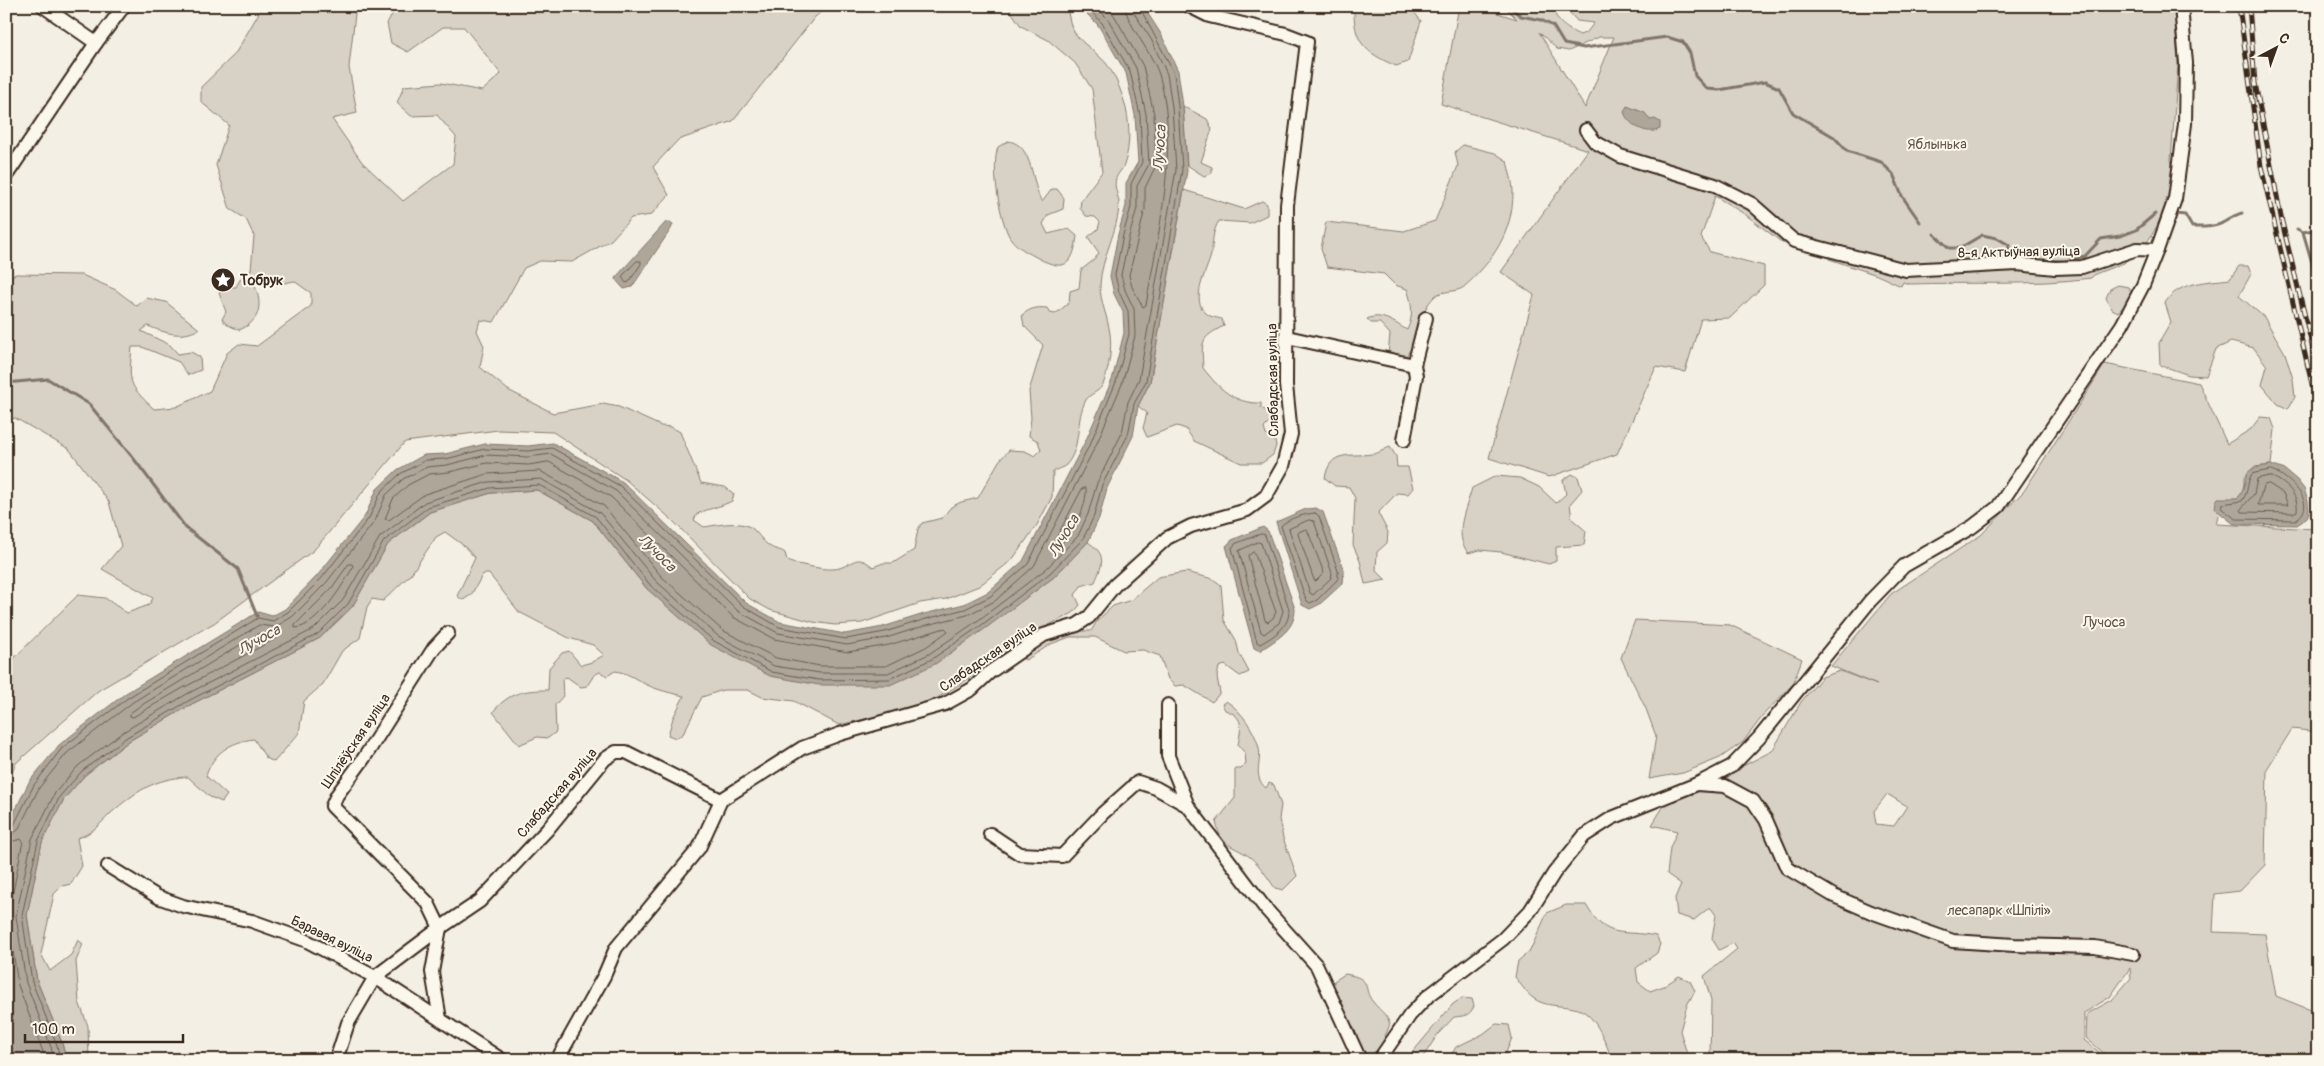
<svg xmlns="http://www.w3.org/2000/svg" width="2324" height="1066" viewBox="0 0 2324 1066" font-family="Pangolin,sans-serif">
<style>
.green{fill:#d8d1c6;stroke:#8a7e72;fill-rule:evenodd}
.water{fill:#afa69a;stroke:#817468}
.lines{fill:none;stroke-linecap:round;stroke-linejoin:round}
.shore{stroke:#695c50;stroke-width:1}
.stream{stroke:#817468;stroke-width:3}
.minor-casing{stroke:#3b2a1e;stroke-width:16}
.minor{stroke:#fbf7ec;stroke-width:12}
.rail-casing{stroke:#3b2a1e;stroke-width:5}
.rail{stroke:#fbf7ec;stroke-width:3;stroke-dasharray:9;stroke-linecap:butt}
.labels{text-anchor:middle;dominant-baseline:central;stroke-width:4;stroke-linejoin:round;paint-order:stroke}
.park-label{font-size:14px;fill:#625448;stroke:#fbf7ec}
.street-label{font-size:14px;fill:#3b2a1e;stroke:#fbf7ec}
.poi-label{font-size:14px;font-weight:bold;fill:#3b2a1e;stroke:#fbf7ec;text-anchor:start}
.water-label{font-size:15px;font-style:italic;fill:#645549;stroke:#fbf7ec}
</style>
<rect width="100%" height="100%" fill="#f3efe4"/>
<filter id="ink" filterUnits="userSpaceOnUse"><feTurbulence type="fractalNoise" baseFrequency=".02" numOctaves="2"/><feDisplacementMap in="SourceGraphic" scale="10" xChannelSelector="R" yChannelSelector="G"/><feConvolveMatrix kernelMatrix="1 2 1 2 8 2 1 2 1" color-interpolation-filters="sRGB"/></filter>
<g filter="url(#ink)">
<g class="green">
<path d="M263,6H349L355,14L349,67L357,113L332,119L362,162L403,201L453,164L456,137L437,115L411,116L397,103L404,86L441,83L482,91L501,74L464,27H443L408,52L391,43L387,23L397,6H828L815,17L733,121L678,140L653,167L669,195L651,215L631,218L611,240L572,262L540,261L524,268L494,322L480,320L477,331L484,346L480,367L508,390L553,413L603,404L619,407L661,426L671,427L680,432L701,483L725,487L734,494L732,501C721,507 709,508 697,514L694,520L704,527C718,525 743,519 754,530C760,536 763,542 771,547C775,550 780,549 785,553L787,560L792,563C805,565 822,570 834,569C853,567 854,551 873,567L883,563H893L914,550L918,529L922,523L942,518L951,507L961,502L978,498L999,461L1009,450L1025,451L1035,456L1041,450L1038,441L1029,436L1031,418L1029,391L1043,345L1024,326L1022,315C1031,308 1036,307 1047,308L1050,313L1055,314L1069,303L1070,291L1079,288L1081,270L1094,260L1099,253L1088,237L1098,229L1100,222L1095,217L1086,216L1080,208L1081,200L1102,172L1092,89L1075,63L1048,40L1021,26L1010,10L1012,6H1066C1069,13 1069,21 1072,28C1078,41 1091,48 1101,58C1112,67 1120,88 1124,101C1130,120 1131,146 1124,165C1122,170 1118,173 1116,178C1113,187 1119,196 1119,204C1119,229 1101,258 1100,285C1100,302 1108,317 1110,334C1112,348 1109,368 1104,382C1101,392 1090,393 1086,400C1075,419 1082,448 1066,465C1063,468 1056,469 1053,472L1052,497L1037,525L1012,560L979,586L946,599L920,603L862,623L835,625L813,622L770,610L750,599L671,519L626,480L553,432L498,430L405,442L314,550L214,623L99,690L16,763L6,788V666L78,595L105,598L127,613L149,605L153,598L102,569L121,546L109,502L69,449L15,418L6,420V278L16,274L82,275L116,290L137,306L146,298L166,302L199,329C182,339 165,333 148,326L141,331L170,345L178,354L191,352L200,357L201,370L188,375L179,362L142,347H132C129,382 127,384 154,409L176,407L210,391L227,353L239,344L257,346L311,306V293L294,281L270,286L258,275L253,282C263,302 262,321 239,330L226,324L222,319L226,312L219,293L227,287H236L241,278L251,270L254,236L246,219L230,209L216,165L229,125L201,102V87L235,54Z"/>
<path d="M1354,6H1417L1414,12L1421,21L1408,62L1396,66C1364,52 1353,42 1354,6Z"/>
<path d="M1459,6H1475L1517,19L1504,6H1555C1552,21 1569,30 1580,35L1587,32L1594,23L1577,21L1564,6H2174L2178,64L2171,160C2178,178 2159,229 2146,243L2144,242L2124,263L2095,274L2091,278C2032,286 1969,282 1909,284L1903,282L1901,286L1877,275L1829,259L1826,256L1780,241L1746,215L1715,196L1701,237L1710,252L1764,266V285L1730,318L1701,319L1685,372L1656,367L1617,454L1549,477L1489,458L1534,295L1501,272L1588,150L1441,104ZM1539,32L1557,49L1569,51L1599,37H1614L1585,108Z"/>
<path d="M1183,106L1207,119L1212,129L1201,162L1212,167V173L1204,176L1187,165Z"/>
<path d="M1008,141C1034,144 1031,185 1042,202L1052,189H1057L1064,198L1063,209L1048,215L1043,224L1048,234L1069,229L1077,236C1073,268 1063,272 1034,256C1025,251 1013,245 1008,234C999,214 991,167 998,147Z"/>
<path d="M1463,145L1495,153L1507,161C1509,171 1513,182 1513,192C1513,232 1493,261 1464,287C1456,293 1442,290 1435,296C1417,313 1420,340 1405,357L1388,355L1390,334L1380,323H1371L1367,319C1381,312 1395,323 1407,330C1414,316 1412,303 1407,289L1395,285L1384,274L1327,267L1321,249L1326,222L1404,231L1435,221L1458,166L1455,152Z"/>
<path d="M1184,190L1244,209L1262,201L1267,204V215L1250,223L1219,221C1212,231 1213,243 1211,255C1207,271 1189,300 1207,314C1210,317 1218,318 1222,319L1224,326C1199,338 1202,342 1203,368C1218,387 1233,404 1261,403V408L1276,416L1264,428L1266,435L1275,441L1276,446L1273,455L1262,463H1241L1194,441L1186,429L1177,426L1147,437L1143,428L1147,413L1138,406L1150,382Z"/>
<path d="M2239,266H2248L2251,274L2239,296L2264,317L2285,353L2293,379L2295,397L2288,409L2278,404L2262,385L2267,366L2254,348L2231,342L2216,349L2206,376L2189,375L2160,365L2159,343L2171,322L2165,303C2178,281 2208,282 2230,279Z"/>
<path d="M2118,285L2128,287L2132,292L2124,307L2118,312L2112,309L2106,298L2110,289Z"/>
<path d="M2105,364L2199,383L2227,444L2251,429L2260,417L2271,418L2275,429L2271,465L2254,467L2244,478V489L2238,498L2222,499L2216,524L2316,529L2318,732L2292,729L2267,769L2265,865L2240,891L2215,894L2213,932L2265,934L2276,996L2318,1013V1060H2112L2086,1038L2087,1014L2112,1000L2131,978L2130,968L2110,997L2084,1013V1040L2109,1060H1710L1711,1000L1704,976L1737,949L1733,943L1719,950L1712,938L1716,915L1710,907L1694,920L1677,915L1675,898L1681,884L1667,874L1670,848L1677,831L1652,825L1663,807L1772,751L1801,702L1822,677L1840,671L1877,685L1831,666L1891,594L1981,535L2024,491ZM1887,794L1907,806L1894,826L1876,824L1874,811Z"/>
<path d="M1390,447L1396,456L1397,467H1408L1413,488L1408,494L1397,493L1378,513L1388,532L1387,543L1377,552L1376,570L1386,580L1365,584L1360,561L1353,545L1355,498L1349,487L1335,486L1325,478C1330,449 1350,457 1372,454C1378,454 1384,449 1390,447Z"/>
<path d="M1572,474L1578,477L1582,490L1570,504L1572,519L1586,531L1584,545L1556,547V561L1549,564L1501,552L1480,550L1468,553C1453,533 1466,510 1472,488L1496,476L1520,478L1539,487L1556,503L1566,494L1563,480Z"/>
<path d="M537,490L593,521L647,589L935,664L1054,577L1088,542C1107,555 1103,563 1095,582L1081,586L1075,595L1080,605L1073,613L1031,634L964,682L926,705L839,725L794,701L762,697L748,690H723L702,697L683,734L676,738L668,735L673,718L684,696C671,693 657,690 645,684C634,678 628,673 615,671L607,676L600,672L594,675L587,686L581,687L567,677L562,679L563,696L555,705L556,732L548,738L537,737L519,745L493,712C509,692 524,690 548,690L549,668L562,653L569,651L581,665L592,662L604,655L593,645L569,638L519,612L489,574H483L471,595L463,600L457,596L475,558L463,545L445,532L436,537L411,574L383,601L372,599L367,607L360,638L342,651L323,684L304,701L299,733L274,762L266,758L254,739C230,742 213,753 206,776L227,795L222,802L210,797L188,777C155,778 135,792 111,813C100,824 92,834 77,838L82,866L71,884L62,886L54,894L41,954L50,971L71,955L78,940L83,944L76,961L79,1002L88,1026L89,1060H66L62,1043L37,981L27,915L42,842L64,799L85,775L129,741L192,704L320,638L352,607L388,544L430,512L491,493Z"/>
<path d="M1186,572L1213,579L1221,585L1224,620L1236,640L1239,653L1249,672L1240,676L1225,665L1219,667L1217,677L1220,693L1212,702L1184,685L1175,686L1168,679L1160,656L1143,650L1124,651L1095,637H1070L1051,644L1026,660L1021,658C1043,642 1063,630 1091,631L1097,621L1113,606L1131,600L1158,577Z"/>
<path d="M1635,620L1730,625L1802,659L1793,684L1765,713L1743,742L1720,758L1683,773L1649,779L1656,736L1646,709L1621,658Z"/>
<path d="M1226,701C1241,710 1255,731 1259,748C1262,763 1252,776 1266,788L1269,783L1274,785L1281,805L1279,819L1283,838L1297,876L1283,890L1275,888C1267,877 1261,866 1250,857C1232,844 1221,848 1216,822L1235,798V769H1241L1246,764L1245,753L1238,745C1241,727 1245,717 1225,710L1222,704Z"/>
<path d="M1566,905H1586C1607,941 1621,929 1656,936L1660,944L1657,953L1636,968L1638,982L1650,991L1664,986L1679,976L1690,981L1695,991L1687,1005L1680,1031L1689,1060H1612C1606,1043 1595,1011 1574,1008C1560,1005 1545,1007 1533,998C1526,993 1520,983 1515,977L1518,961L1530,951L1547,913Z"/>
<path d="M1345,974C1375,979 1361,988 1373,1002C1381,1012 1385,1012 1390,1024L1380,1049L1369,1055L1360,1048L1333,990L1334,981Z"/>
<path d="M1462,998L1472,999L1474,1006C1470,1016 1464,1016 1454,1017L1438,1034L1421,1060H1406L1453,1004Z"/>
<path d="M1496,1024L1509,1025L1512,1038L1503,1060H1448L1456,1047L1483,1034Z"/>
</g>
<g class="water">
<path d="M1079,6H1143L1161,34L1178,71L1183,106L1187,171L1150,382L1138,406L1133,436L1107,488L1099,518L1088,542L1054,577L986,628L935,664L890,685H819L770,676L711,645L647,589L593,521L537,490L491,493L430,512L388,544L352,607L320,638L192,704L129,741L85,775L64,799L42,842L27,915L37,981L62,1043L66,1060H10L6,1047V829L29,782L59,745L126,693L258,612L272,616L285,609L317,576L365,516L377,489L397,470L424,455L445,454L485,444L528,446L553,443L623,482L746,603L780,622L845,634L883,627L924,614L964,604L988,592L1023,561L1086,440L1112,380L1124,333L1123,312L1114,294L1110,276L1118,234L1126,206V183L1138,162L1135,115L1126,73L1098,25Z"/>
<path d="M1627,106L1645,113L1650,120L1655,119L1660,122V129C1647,136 1628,125 1624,112Z"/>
<path d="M666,222H670L673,224L671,229L632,287L624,289L616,280L617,276Z"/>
<path d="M2271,465L2285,470L2297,480L2304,489L2308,501L2309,513L2306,519L2297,525L2234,524L2215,509L2216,501L2218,498H2238C2253,475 2235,470 2271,465Z"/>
<path d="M1316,508L1323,512L1344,571L1343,583L1320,604L1310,609L1302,605L1276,522L1306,509Z"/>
<path d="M1263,527L1268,531L1295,609C1295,631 1276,639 1260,651L1254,648L1226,546L1232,540Z"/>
</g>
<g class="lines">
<g class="shore">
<path d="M1106,6L1114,15L1143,66L1154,114L1156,165L1145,188V209L1129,275L1132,287L1143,307L1146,305C1158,234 1179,149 1160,78C1155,56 1126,24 1125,6"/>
<path d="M637,261H641V264L629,282L626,283L622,277Z"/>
<path d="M549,462L611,497L733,617L774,639L848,652L889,645L945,628L948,631L926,647L886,666H820L776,658L722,630L661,576L604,506L540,471L487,474L425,494L389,520L385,519L393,499L408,485L429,474L449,472L487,463L528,465Z"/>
<path d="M2271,470C2288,476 2321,505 2295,520L2236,519L2221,508L2222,504L2242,501C2250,489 2246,483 2252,474Z"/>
<path d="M2270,476C2285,482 2299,494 2297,511L2293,513L2242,512L2241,509L2254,494L2257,479Z"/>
<path d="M2269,484L2283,493L2288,505H2258L2263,486Z"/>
<path d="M1086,488C1088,504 1072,541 1056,546L1054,542L1082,489Z"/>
<path d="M1315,513L1319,516L1338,571V579L1317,600L1310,603L1306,600L1281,526C1288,518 1305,514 1315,513Z"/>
<path d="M1309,520L1314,521L1332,573L1331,578L1313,595L1310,593L1289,529Z"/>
<path d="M1307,529L1324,573L1316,581L1314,580L1298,534L1299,532Z"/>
<path d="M1261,534L1265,535L1289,609C1290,627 1274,636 1260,644L1257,642L1232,548L1235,544Z"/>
<path d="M1258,542L1261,543L1283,611L1279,623L1264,634L1261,632L1239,551Z"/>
<path d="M1254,552L1276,612L1273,618L1268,622L1265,620L1248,556Z"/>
<path d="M349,564H352L353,567C343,585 318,627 295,628V625L331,589Z"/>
<path d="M260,633L275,635L277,638L183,688L133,717L130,716V713L137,708Z"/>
<path d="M6,829L13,827L34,785L62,748L129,697L258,618L273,621L288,612L321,579L369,518L381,492L400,474L426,460L446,459L485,449L528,451L552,448L620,486L743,606L779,627L846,639L885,632L926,619L965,609L991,596L1028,564L1091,442L1116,382L1129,334L1128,311L1119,292L1115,275L1123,235L1131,207V184L1142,162L1140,115L1130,71L1102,23L1086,6"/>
<path d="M6,836L13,834L18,830L39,788L67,753L133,702L259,625L275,627L292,617L326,583L375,521L386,495L403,479L427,467L447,465L486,455L528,457L551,454L616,491L738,611L778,633L847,645L886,638L927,625L967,615L995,601L1034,566L1096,445L1122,384L1135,336L1134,309L1125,290L1121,275L1129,237L1137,208V186L1149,164L1146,114L1136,68L1108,19L1095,6"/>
<path d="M6,843L21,839L23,841L8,917L18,985L46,1060"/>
<path d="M54,1060L51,1047L26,983L16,916L32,839L55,793L78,766L123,732L187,694L314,629L343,600L380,537L425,502L488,482L541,479L600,513L656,581L718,636L774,666L820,673H888L929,654L980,619L1046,569L1078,536L1088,514L1097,483L1122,433L1128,402L1139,379L1176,170L1172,107L1167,74L1151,39L1134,13L1133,6"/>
<path d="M60,1060L57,1045L32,982L22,915L38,841L60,796L82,771L127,737L190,700L318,634L348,604L384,541L428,507L490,488L539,485L596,517L651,586L714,641L772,672L819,680L889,679L932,659L983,624L1050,573L1083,539L1094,516L1102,485L1128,435L1134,404L1146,381L1182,170L1178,106L1174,73L1139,6"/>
</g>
<g class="stream">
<path d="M1508,6L1521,16L1541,20L1553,26L1564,44L1584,48L1667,37L1683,42L1690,53L1695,76L1707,89L1719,90L1765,82L1779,88L1793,113L1834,137L1847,151L1881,162L1893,174L1902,196L1920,222"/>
<path d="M2175,214L2185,215L2192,227C2202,227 2215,228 2224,222C2230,219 2234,215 2242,213"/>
<path d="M2297,229L2303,232L2318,229"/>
<path d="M2303,232L2318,283"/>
<path d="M1934,234L1949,248H1960L1982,235L1997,238L2009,245L2008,255L2013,259"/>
<path d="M2034,260L2065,261L2085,256L2101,239L2120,236L2136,230L2155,214"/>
<path d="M6,383L48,379L89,404L134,459L186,528L238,569L257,616"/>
</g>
<defs>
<g id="minor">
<path d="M43,6L96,43"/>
<path d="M1586,130L1595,142L1620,156L1715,185L1752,204L1794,241L1906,270L2017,264L2055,268L2082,267L2137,249L2157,250"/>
<path d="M6,176L96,43L124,6"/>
<path d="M1287,337L1414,365"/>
<path d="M1404,440L1416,376L1414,365L1426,318"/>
<path d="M1697,784L1725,786L1753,801L1766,820L1787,868L1834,896L1871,912L1953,941L2014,945L2095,947L2133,954"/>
<path d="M1188,806L1265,908L1317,966L1360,1060"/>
<path d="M990,834L1020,854L1062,856L1103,813L1138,782L1156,788L1188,806L1168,756V705"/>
<path d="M108,866L158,897L183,906L252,921L305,940L375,977L502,1060"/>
<path d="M440,1019L432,972L440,928L428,903L332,806L337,795L364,758L434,648L448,633"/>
<path d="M336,1060L348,1023L375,977L440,928L480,901L547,830L605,759L616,752H626L721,800L802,748L840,734L945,704L972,689L990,672L1044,635L1077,625L1089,617L1115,585L1167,538L1191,526L1247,510L1266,496L1283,466L1291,434L1286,385L1287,205L1307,42L1286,34L1209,16L1189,6"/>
<path d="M557,1060L604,976L616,948L699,848L721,800"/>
<path d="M1379,1060L1410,1015L1427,997L1503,939L1530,911L1554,873L1584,836L1612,818L1697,784L1732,766L1759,738L1870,601L1904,566L1972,527L1998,507L2122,325L2143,285L2157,250L2175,199L2185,124L2186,63L2181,6"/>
</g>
</defs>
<use href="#minor" class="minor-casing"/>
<use href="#minor" class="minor"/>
<defs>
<g id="rail">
<path d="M2239,6L2261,166L2318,410"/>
<path d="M2249,6L2255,83L2282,222L2318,370"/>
</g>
</defs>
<use href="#rail" class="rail-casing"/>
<use href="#rail" class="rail"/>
</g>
</g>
<defs>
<symbol id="sight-disc" viewBox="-11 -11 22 22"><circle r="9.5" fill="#3b2a1e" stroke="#fbf7ec"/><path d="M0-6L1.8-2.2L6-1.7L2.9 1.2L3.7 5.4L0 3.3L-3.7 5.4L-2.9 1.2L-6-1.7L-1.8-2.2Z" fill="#fff"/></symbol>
</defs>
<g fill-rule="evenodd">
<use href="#sight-disc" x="209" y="266" width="28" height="28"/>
</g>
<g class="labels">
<g class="park-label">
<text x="1937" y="144">Яблынька</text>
<text x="2104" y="622">Лучоса</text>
<text x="1999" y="910">лесапарк «Шпілі»</text>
</g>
<g class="street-label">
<text transform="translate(2019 252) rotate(-1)">8-я Актыўная вуліца</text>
<text transform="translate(1273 380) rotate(-91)">Слабадская вуліца</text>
<text transform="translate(988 657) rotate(-34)">Слабадская вуліца</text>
<text transform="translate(356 741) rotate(-56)">Шпілёўская вуліца</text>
<text transform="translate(557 793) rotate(-49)">Слабадская вуліца</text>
<text transform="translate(332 939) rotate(26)">Баравая вуліца</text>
</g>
<g class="poi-label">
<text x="240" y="280">Тобрук</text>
</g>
<g class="water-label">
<text transform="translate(1160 148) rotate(-86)">Лучоса</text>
<text transform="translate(1064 536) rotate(-59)">Лучоса</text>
<text transform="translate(657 553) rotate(45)">Лучоса</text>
<text transform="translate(259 640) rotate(-29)">Лучоса</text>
</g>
</g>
<rect width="2324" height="1066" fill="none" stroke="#fbf7ec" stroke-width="25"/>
<rect x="12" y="12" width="2299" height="1041" fill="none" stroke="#3b2a1e" stroke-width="2" filter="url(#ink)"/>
<g transform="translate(2276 48) rotate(41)" stroke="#fbf7ec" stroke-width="4" paint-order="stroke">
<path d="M0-4L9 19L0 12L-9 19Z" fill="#3b2a1e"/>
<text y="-8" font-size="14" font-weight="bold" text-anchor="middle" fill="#3b2a1e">С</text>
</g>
<path d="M25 1034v8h158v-8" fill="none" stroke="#3b2a1e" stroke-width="2.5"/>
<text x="32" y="1034" font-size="15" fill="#3b2a1e" stroke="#fbf7ec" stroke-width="4" paint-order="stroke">100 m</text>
</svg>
